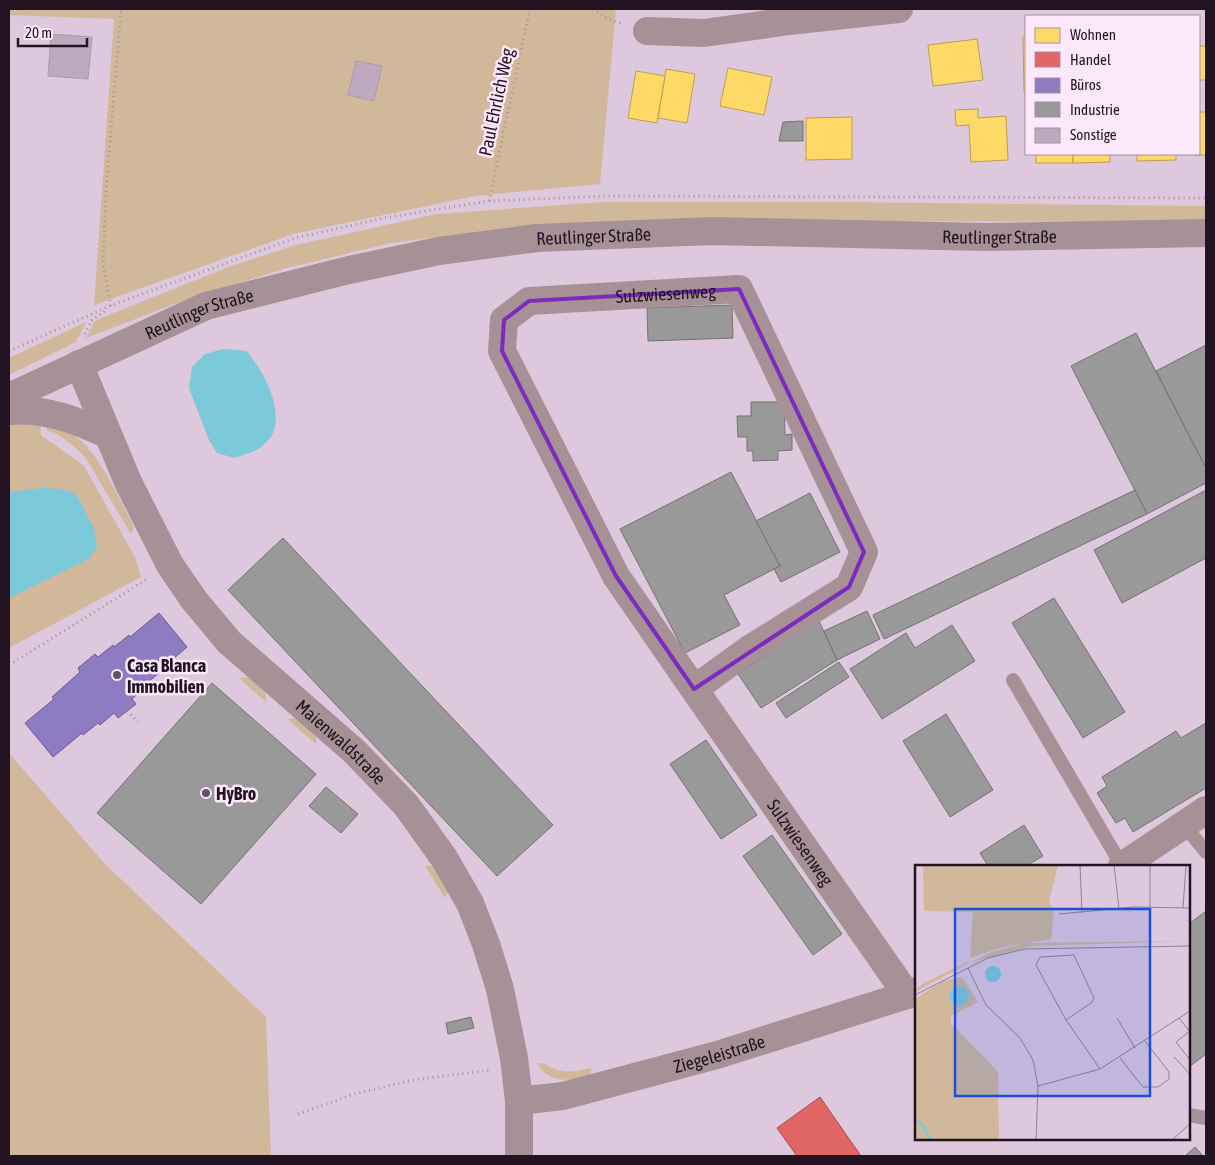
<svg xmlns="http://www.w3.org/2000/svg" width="1215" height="1165" viewBox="0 0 1215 1165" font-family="'Asap Condensed',sans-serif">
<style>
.green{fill:#d2b89a}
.water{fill:#7cc9da}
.homes{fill:#ffd966;stroke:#bc9e51}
.shops{fill:#e06666;stroke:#a74d51}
.offices{fill:#8e7cc3;stroke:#6d5c92}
.industry{fill:#999;stroke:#757175}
.building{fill:#bfa9bf;stroke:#ab9aab}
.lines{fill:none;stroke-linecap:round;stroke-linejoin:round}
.path{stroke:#a5929b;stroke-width:3;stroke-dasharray:1 4;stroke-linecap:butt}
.service{stroke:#a69196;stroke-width:14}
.minor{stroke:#a69196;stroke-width:28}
.marked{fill:none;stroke:#7b2cbf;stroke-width:4;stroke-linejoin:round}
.poi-dot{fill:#635263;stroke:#fce7fb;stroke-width:2}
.labels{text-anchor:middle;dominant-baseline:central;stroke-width:5;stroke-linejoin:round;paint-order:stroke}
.street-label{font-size:18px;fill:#211321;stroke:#fce7fb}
.poi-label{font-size:18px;font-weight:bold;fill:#211321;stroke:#fce7fb;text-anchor:start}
.inset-river{fill:none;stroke:#7cc9da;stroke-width:2.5}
.inset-road{fill:none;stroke:#928092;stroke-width:1}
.view{fill:#1d4ed8;fill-opacity:0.15;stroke:#1d4ed8;stroke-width:2.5}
.inset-edge{fill:none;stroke:#211321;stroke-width:2.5}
</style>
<rect width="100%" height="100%" fill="#dec8de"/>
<g class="green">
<path d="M9,9H616L600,184L475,196L293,234L94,305L114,19L9,15Z"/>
<path d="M603,202H842L1206,206V222L843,221L480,232L391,243L283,269L172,305L86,338L94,322L101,318L231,266L296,245L437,214Z"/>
<path d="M86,322L76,342L9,375V358Z"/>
<path d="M9,422H40L41,435L84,466L135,557L141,577L9,648Z"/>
<path d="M47,424C54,426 62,429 69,432C99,449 118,498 134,527L131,534L85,457C74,446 62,435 47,430Z"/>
<path d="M238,677L250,678L265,693L267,703Z"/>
<path d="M295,718L303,720L316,733V744L287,719Z"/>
<path d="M9,753L105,864L266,1017L271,1156H9Z"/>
<path d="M425,866H435L449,890L445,898Z"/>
<path d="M537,1063C547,1063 547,1066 555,1069C567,1074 580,1070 592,1068L588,1078C569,1081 547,1083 537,1063Z"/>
</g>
<g class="water">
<path d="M223,349L246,351C265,371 293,425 262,446C255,452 243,455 234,458L217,453L209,440L189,388L192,367L205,354Z"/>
<path d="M42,488L62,489L76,494L94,528L97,547L89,559L9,598V492Z"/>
</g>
<g class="homes">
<path d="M1023,37H1026V92H1024Z"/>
<path d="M977,39L983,80L933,86L928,45Z"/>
<rect x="1199" y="46" width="7" height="34"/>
<path d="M728,68L772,77L764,115L720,106Z"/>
<path d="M666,69L695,74L687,123L658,118Z"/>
<path d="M636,71L665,76L657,123L628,118Z"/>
<path d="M978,109V118L1006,116L1008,160L971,162L969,125L956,126L955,110Z"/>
<path d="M1199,112H1206V155H1195L1199,154Z"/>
<path d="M852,117V159L806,160V118Z"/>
<rect x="1036" y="154" width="37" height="9"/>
<path d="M1073,154H1110V162L1073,163Z"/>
<path d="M1137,154H1176V160L1137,161Z"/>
</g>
<path class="shops" d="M820,1097L861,1156H797L777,1128Z"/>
<path class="offices" d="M159,613L187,647L158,672L159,673L145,685L146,686L132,699L136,704L118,718L114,713L100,725L98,723L83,735L82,733L53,757L25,723L54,699L52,697L80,672L78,668L95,654L98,657L113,645L114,647L129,635L130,637Z"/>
<g class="industry">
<path d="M803,121V141H779L783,122Z"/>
<path d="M732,305L733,338L648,341L647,308Z"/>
<path d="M1136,333L1206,468V483L1147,514L1071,366Z"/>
<path d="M1206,345V468L1156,371Z"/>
<path d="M751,402H784L785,435L792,434V450L778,451V460L753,461V451H747V437H738L737,416H751Z"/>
<path d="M731,472L780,566L724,595L740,625L685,653L620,529Z"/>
<path d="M1135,490L1147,514L884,639L873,615Z"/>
<path d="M1206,490V558L1122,603L1094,550Z"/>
<path d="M810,493L840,552L781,582L774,569L780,566L756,521Z"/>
<path d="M283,538L553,825L497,876L228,590Z"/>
<path d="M1054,598L1125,712L1083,738L1012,623Z"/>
<path d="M867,611L880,639L837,660L824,631Z"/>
<path d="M818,619L837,660L761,708L738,674Z"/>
<path d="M952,625L975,661L882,719L850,669L906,633L915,648Z"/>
<path d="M839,662L849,677L786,718L776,703Z"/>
<path d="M212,683L316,774L201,904L97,813Z"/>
<path d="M946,714L993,790L950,817L903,741Z"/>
<path d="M1206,723V788L1133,832L1125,818L1116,823L1097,793L1107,786L1102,777L1176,731L1181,738Z"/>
<path d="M706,740L757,815L721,839L670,764Z"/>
<path d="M326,787L358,814L341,833L309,806Z"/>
<path d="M1024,825L1043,856L1026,866H988L980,853Z"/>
<path d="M772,835L842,934L813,955L743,856Z"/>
<path d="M1206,911V1054L1189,1067V924Z"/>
<path d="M471,1017L474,1028L448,1034L446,1023Z"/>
<path d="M1195,1147L1203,1156H1185Z"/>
</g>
<g class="building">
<path d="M51,34L92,37L88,79L48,76Z"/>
<path d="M356,61L382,66L374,101L348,95Z"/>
</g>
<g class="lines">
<g class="path">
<path d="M593,9L607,19L624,24"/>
<path d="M489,201L530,9"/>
<path d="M111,306L103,264L106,191L121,9"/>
<path d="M85,334L91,321L106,310"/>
<path d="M9,351L112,305L295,238L384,218L489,201L604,196L1206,198"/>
<path d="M9,665L149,578"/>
<path d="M127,711L138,722"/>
<path d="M298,1114L354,1094L413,1080L490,1070"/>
</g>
<g class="service">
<path d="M1013,680L1122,866"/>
<path d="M1184,825L1206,852"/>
<path d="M1189,1115L1206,1118"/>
</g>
<g class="minor">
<path d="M647,31L704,33L789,21L899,9"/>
<path id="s1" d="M79,364L128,482L170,565L194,600L229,642L354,751L406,805L444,858L470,903L486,944L500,989L514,1058L519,1101V1156"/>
<path id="s2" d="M9,397L206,306L349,270L439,251L537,238L712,231L985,237L1206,233"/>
<path d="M9,411C44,408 77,420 108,435"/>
<path id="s3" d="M694,689L616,576L502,351L504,320L529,301L739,289L864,552L849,587L748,650L694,689L907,995"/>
<path d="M1122,866L1206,810"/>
<path id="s4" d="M519,1101L563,1096L717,1055L907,995L916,991"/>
</g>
</g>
<path class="marked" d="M739,289L864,552L849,587L694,689L616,576L502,351L504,320L529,301Z"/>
<g class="poi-dot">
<circle cx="117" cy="675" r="5"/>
<circle cx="206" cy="793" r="5"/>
</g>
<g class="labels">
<g class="street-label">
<text transform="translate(496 102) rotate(-78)">Paul Ehrlich Weg</text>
<text stroke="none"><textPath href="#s2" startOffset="612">Reutlinger Straße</textPath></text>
<text stroke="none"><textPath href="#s2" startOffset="1018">Reutlinger Straße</textPath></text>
<text stroke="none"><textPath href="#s3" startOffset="589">Sulzwiesenweg</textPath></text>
<text stroke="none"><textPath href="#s2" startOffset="208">Reutlinger Straße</textPath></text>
<text stroke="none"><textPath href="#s1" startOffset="468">Maienwaldstraße</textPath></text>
<text stroke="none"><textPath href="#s3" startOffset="1364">Sulzwiesenweg</textPath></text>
<text stroke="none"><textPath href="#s4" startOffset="206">Ziegeleistraße</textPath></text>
</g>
<g class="poi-label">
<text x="127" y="665">Casa Blanca<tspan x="127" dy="21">Immobilien</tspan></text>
<text x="216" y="793">HyBro</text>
</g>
</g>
<g transform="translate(915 865)">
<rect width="275" height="275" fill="#dec8de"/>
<path d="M63,0H143L134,37L139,46L136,74L87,82L55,93L58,47L9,46L8,1ZM275,76L117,81L54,98L77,87L110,78ZM54,96L52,99L0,127V124L11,117ZM47,112L63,137L36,151V158L83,207L84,275H0V134L28,116Z" fill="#d2b89a"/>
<path d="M70 109a8 8 0 1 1 16 0a8 8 0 1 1-16 0ZM34 131a10 10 0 1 1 20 0a10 10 0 1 1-20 0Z" fill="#7cc9da"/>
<path class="inset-river" d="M0,257L6,258L16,275"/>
<path class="inset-road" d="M165,0L167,48M199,0L204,43M235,0V42M268,43L271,0M144,49L219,42L275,43M53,103L71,140L105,173L118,195L123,221L121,275M0,130L73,93L110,84L275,81M202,153L220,183M264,153L275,167M151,155L121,100L125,92L159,90L179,133L176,138L151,155L185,204M275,166L261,177L275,195M259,192L275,209M205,193L228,222H243L254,214V207L230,176M123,221L185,204L275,146M257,275L275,259"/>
<path class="view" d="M40,44H235V231H40Z"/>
<rect width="275" height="275" class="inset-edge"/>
</g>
<rect width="1215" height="1165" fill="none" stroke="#211321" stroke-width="20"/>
<rect x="1025" y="15" width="175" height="140" fill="#fce7fb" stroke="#a492a4"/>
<rect x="1035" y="28" width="25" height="15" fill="#ffd966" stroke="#a492a4"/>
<text x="1070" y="40" font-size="15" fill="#211321">Wohnen</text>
<rect x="1035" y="52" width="25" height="15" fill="#e06666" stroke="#a492a4"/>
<text x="1070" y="65" font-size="15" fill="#211321">Handel</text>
<rect x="1035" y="78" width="25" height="15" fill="#8e7cc3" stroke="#a492a4"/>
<text x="1070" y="90" font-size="15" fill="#211321">Büros</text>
<rect x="1035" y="102" width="25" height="15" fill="#999999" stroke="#a492a4"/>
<text x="1070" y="115" font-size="15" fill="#211321">Industrie</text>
<rect x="1035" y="128" width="25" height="15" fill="#bfa9bf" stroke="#a492a4"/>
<text x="1070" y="140" font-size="15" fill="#211321">Sonstige</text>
<path d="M18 38v8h69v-8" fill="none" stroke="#211321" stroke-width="2.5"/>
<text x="25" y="38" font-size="15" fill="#211321" stroke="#fce7fb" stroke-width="4" paint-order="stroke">20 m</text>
</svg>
